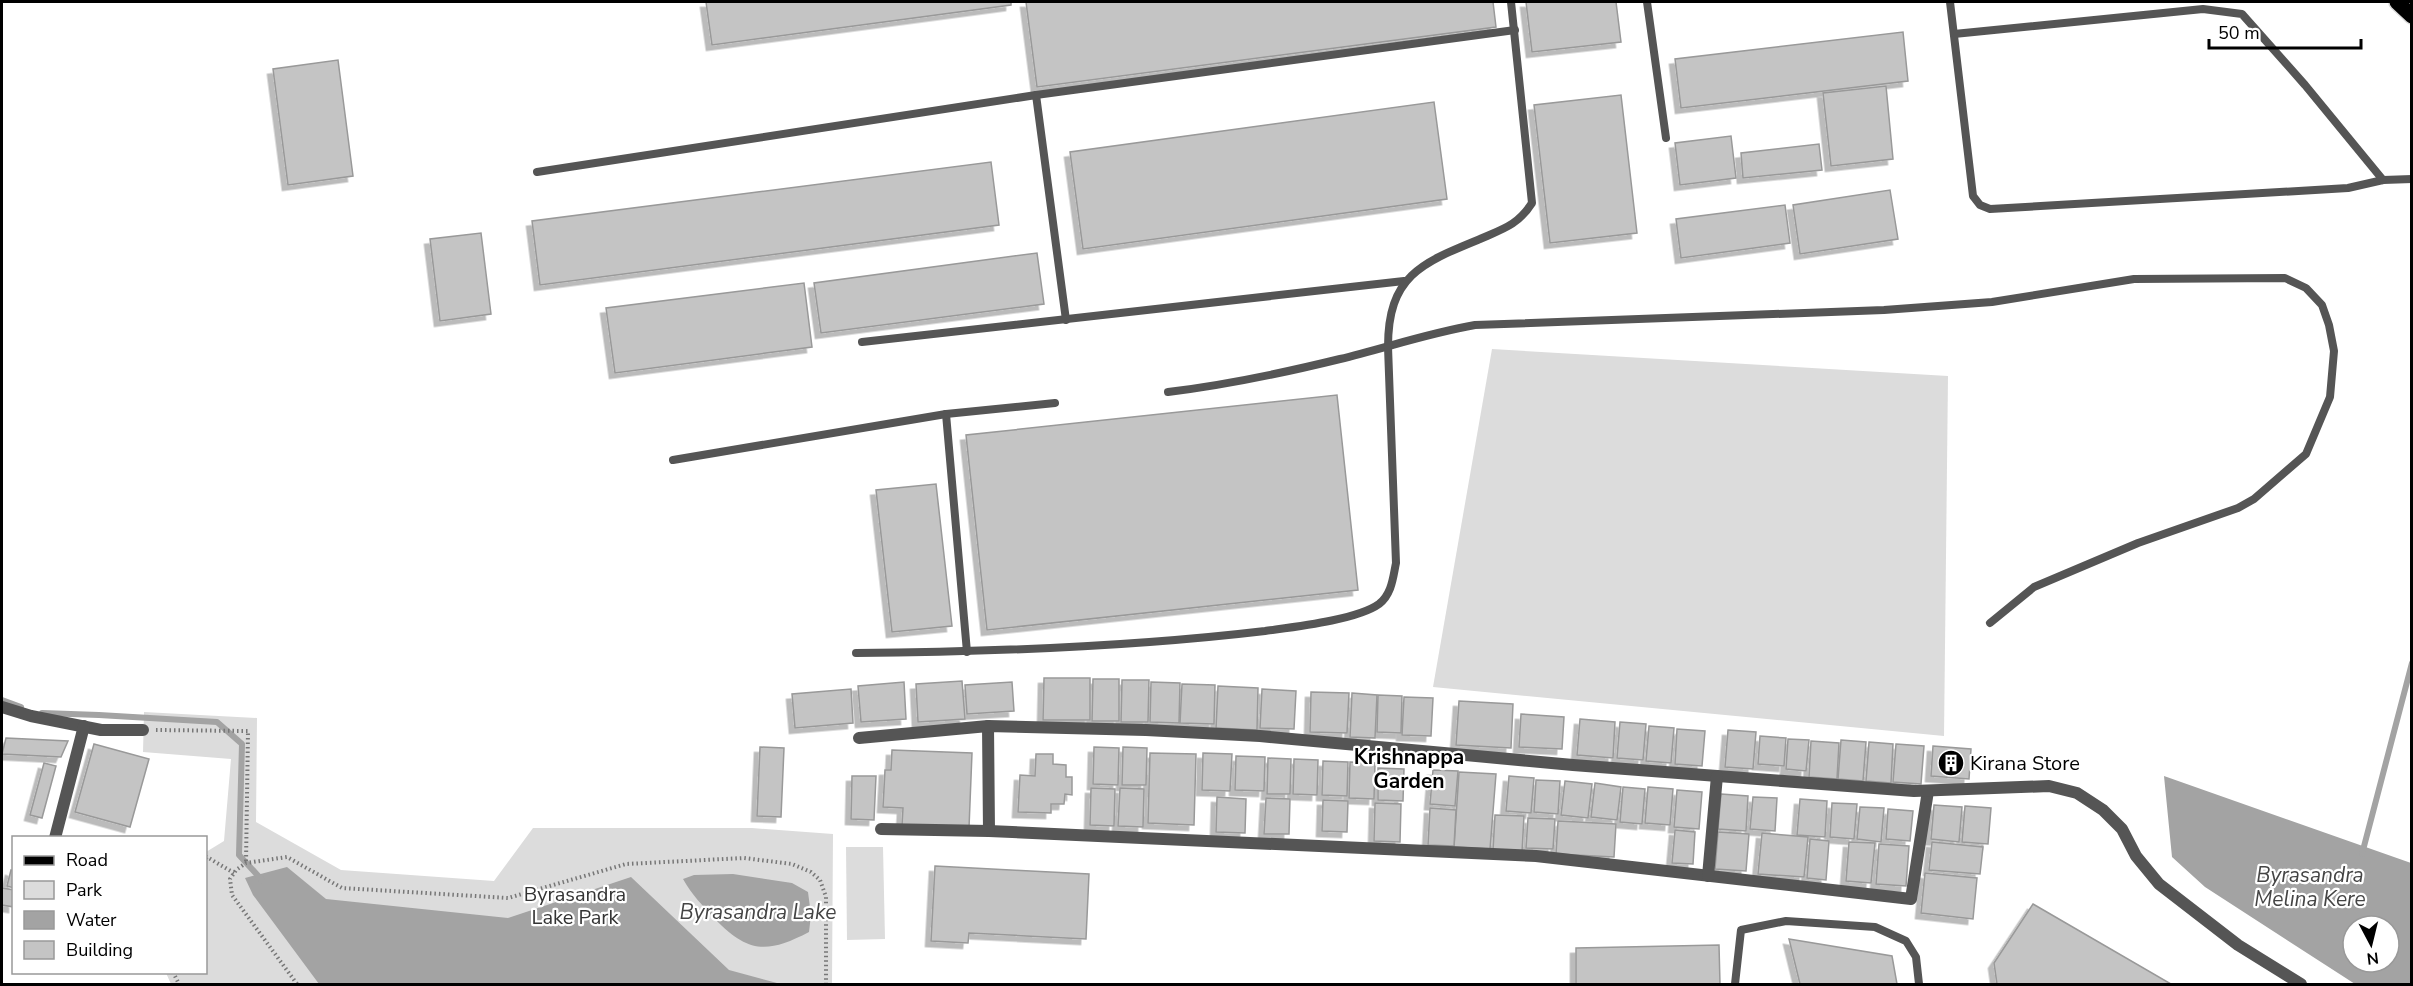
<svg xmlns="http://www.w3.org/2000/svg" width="2413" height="986" viewBox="0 0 2413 986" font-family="'Nunito Sans',sans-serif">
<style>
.green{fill:#dcdcdc}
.water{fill:#a3a3a3;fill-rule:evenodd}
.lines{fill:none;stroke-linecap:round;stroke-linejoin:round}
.stream{stroke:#a3a3a3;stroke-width:6}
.building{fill:#c4c4c4;stroke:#999;stroke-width:1.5;filter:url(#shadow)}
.primary-casing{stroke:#dbdbdb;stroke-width:18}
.path{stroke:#777;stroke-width:4;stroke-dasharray:1.5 3;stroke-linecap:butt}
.lane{stroke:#555;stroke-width:8}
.street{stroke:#555;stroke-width:12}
.primary{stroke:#000;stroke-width:15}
.labels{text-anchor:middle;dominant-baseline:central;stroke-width:4.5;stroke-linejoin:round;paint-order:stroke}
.poi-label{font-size:20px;fill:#000;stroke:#fff;text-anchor:start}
.park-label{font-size:20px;fill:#333;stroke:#fff}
.neighbourhood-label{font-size:21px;font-weight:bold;fill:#000;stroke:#fff}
.water-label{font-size:21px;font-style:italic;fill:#444;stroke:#fff}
</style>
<defs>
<filter id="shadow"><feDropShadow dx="-5.5" dy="5.5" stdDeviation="0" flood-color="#0004"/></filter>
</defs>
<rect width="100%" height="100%" fill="#fff"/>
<g class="green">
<path d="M1492,349L1948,376L1944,736L1433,687Z"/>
<path d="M144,712L257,718L256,822L341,870L494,881L533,828H752L833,834L832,984H171L166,973L206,972V852L224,841L231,759L143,752Z"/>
<path d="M846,847H883L885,939L847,940Z"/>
</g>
<g class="water">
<path d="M2164,776L2411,863V984H2355L2205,887L2172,857ZM2353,926H2389V962H2353Z"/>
<path d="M287,867L326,899L508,918L631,877L729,970L777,983L801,984H319L253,895L245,878Z"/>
<path d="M733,874L792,883L808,892L811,915L809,932C767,954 748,953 715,919C703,906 692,895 683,879L694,875Z"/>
</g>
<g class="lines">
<g class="stream">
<path d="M2,700L21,707"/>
<path d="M42,713L99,715L217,722L242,744L239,855L262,880"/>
<path d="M2362,854L2412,663"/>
</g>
</g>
<g class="building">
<path d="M706,2H1011V5L712,45Z"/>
<path d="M1026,2H1493L1496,27L1037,87Z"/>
<path d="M1526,2H1616L1621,42L1532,52Z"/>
<path d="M1903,32L1908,81L1681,108L1675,59Z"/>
<path d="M338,60L353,176L288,185L273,69Z"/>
<path d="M1886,86L1893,159L1831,166L1823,93Z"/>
<path d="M1621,95L1637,233L1550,243L1534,105Z"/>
<path d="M1434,102L1447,199L1083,249L1070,152Z"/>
<path d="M1731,136L1736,178L1680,185L1675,143Z"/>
<path d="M1819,144L1822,170L1743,178L1741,153Z"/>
<path d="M991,162L999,225L540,285L532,221Z"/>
<path d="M1890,190L1898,239L1800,254L1793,205Z"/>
<path d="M1785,205L1790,243L1681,258L1676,219Z"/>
<path d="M481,233L491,314L440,321L430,239Z"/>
<path d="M1037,253L1044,304L821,333L814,283Z"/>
<path d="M804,283L812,347L615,373L606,308Z"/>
<path d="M1337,395L1358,590L987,630L966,435Z"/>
<path d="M936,484L952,626L892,632L876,490Z"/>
<path d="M1044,678H1090V720H1043Z"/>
<path d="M1093,679H1119V721H1092Z"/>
<path d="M1122,680H1149L1148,722H1121Z"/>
<path d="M962,681L965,719L918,722L916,684Z"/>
<path d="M904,682L906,719L861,722L858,686Z"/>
<path d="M1012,682L1014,711L967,714L965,685Z"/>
<path d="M1151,682L1180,683L1179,723L1150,722Z"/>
<path d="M1182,684L1215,685L1214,724L1180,723Z"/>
<path d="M1218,686L1258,688L1257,730L1216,728Z"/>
<path d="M851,689L853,723L795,728L792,694Z"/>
<path d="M1262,689L1296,691L1294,729L1260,728Z"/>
<path d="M1311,692L1349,693L1347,733L1310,732Z"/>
<path d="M1352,693L1377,695L1375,738L1350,737Z"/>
<path d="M1378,695L1402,696L1401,733L1377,732Z"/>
<path d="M1404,697L1433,698L1431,736L1402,735Z"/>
<path d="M1459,701L1513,704L1511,748L1456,745Z"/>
<path d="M1521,714L1564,717L1562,749L1519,747Z"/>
<path d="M1580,719L1615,722L1613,758L1577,755Z"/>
<path d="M1620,722L1646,724L1643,760L1617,758Z"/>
<path d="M1649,726L1674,728L1671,763L1646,761Z"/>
<path d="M1677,729L1705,731L1702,766L1675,764Z"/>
<path d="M1728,730L1756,732L1753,769L1725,767Z"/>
<path d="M1760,736L1786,738L1784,766L1758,764Z"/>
<path d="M6,738L68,741L61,757L2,754Z"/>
<path d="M1788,739L1809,740L1806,771L1786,769Z"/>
<path d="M1841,740L1866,742L1863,781L1838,779Z"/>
<path d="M1811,741L1839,743L1837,779L1809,777Z"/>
<path d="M1869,742L1893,744L1891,783L1866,781Z"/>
<path d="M94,744L149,759L130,827L75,812Z"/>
<path d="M1896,744L1924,746L1921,784L1893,782Z"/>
<path d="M1933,746L1971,749L1969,779L1931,776Z"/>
<path d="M760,747L784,748L781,817L757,816Z"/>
<path d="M1094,747L1119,748L1118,785L1093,784Z"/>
<path d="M1123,747L1147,748L1146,785H1122Z"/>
<path d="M892,750L972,753L969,828L902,825L903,808L883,807L885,770H891Z"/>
<path d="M1150,753L1196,754L1194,825L1148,823Z"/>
<path d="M1203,753L1232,754L1230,791L1202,790Z"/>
<path d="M1036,754H1053V764L1066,765V777H1072V795L1065,794L1064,804H1051V813L1018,812L1020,775L1035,776Z"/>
<path d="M1236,756L1265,757L1264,791L1235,790Z"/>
<path d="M1268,758L1291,759L1290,794H1267Z"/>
<path d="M1294,759L1318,760L1317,795L1293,794Z"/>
<path d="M1323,761L1348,762L1347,796L1322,795Z"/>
<path d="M1350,762L1375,763L1374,799L1349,798Z"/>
<path d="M44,763L56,766L42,818L30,815Z"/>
<path d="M1378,768L1404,769L1403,801L1378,800Z"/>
<path d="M1433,770L1458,771L1455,806L1430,804Z"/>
<path d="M1459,772L1496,774L1490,849L1454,847Z"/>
<path d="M852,776H876L874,820L851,819Z"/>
<path d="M1509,776L1534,778L1531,813L1506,811Z"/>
<path d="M1536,780L1560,781L1558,814L1534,812Z"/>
<path d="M1565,781L1592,784L1588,818L1561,815Z"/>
<path d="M1595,783L1621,787L1617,820L1591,817Z"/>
<path d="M1623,787L1645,789L1642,824L1620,822Z"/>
<path d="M1648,787L1673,789L1670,825L1645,823Z"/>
<path d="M1091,788L1115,789L1114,826L1090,825Z"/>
<path d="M1120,788L1144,789L1143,827L1118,826Z"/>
<path d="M1677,790L1702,792L1699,829L1674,827Z"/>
<path d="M1721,794L1748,796L1746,831L1718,829Z"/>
<path d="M1217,797L1246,799L1245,833L1216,832Z"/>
<path d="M1753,797L1777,798L1775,831L1750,829Z"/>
<path d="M1266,798L1290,799L1289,834H1264Z"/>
<path d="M1800,799L1827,801L1825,837L1797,835Z"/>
<path d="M1323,800L1348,801L1347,832L1322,831Z"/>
<path d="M1375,803L1401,804L1400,842L1374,841Z"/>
<path d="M1832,803L1857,804L1854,839L1830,837Z"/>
<path d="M1934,805L1962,807L1959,842L1931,839Z"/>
<path d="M1965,806L1991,808L1988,844L1962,842Z"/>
<path d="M1860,807L1884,808L1881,842L1857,839Z"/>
<path d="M1430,808L1456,810L1454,846L1428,845Z"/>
<path d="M1888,809L1913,811L1910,841L1886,839Z"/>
<path d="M1495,815L1524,816L1522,852L1493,850Z"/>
<path d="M1528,818L1555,819L1553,849L1526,848Z"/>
<path d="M1558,821L1616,824L1614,857L1556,854Z"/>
<path d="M1675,830L1695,832L1693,864L1672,863Z"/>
<path d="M1718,832L1749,834L1746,871L1715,869Z"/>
<path d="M1762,833L1808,837L1804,877L1758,874Z"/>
<path d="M1810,839L1829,841L1826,880L1807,878Z"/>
<path d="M1849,842L1875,843L1871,883L1846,881Z"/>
<path d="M1932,842L1983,847L1980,874L1929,870Z"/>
<path d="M1879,844L1909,846L1906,886L1876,884Z"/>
<path d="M935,866L1089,874L1086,939L969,933L968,943L931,941Z"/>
<path d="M11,870L14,871V888L7,886Z"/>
<path d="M1925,873L1977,878L1973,919L1921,913Z"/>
<path d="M2,888L14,890V907L2,905Z"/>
<path d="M2033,904L2171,984H1997L1994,963Z"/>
<path d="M1789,939L1892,956L1897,984H1800Z"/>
<path d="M1719,945L1720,984H1576V948Z"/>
</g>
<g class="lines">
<defs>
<path id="primary" d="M2397,2L2412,16"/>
</defs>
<use href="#primary" class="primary-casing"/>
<g class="path">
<path d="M156,730L248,731L246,863"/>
<path d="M206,858L207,857L234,873"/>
<path d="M173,972L179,984"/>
<path d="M297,984L232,895L230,879L236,870L246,863L287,857L342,888L508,898L626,864L744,858L792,864L811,872L820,880L826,897V984"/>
</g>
<g class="lane">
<path d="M1647,2L1666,138"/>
<path d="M1950,2L1973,196L1980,205L1990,209L2348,188L2383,180L2412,179"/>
<path d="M1954,34L2203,9L2242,14L2305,85L2383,180"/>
<path d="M1036,95L1515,30"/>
<path d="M537,172L1036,95L1066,320"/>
<path d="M862,342L1404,281"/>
<path d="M1168,392C1226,385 1283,373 1340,359C1385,348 1429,333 1475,325L1884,310L1992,302L2134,279L2285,278L2306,288L2322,305L2329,325L2334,351L2330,397L2306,454L2254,499L2238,508L2138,543L2034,587L1990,623"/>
<path d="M946,414L967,652"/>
<path d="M673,460L946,414L1055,403"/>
<path d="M856,653C992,652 1130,647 1265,631C1293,627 1357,620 1379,604C1392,594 1393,577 1396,563L1388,347C1388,276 1421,263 1480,239C1503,229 1518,225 1532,203L1511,2"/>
<path d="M1735,984L1741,930L1786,921L1875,927L1906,941L1916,957L1919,984"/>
</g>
<g class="street">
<path d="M2,707L31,716L101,730H143"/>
<path d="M988,726L989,831L1536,856L1911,899L1928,791"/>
<path d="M859,738L988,726L1146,730L1260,736L1573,765L1914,791L2049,786L2077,793L2103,810L2122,829L2136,856L2159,884L2238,945L2301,984"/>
<path d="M881,829L989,831"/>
<path d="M55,838L84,726"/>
<path d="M1708,876L1717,776"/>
</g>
<use href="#primary" class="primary"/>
</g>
<defs>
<symbol id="building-disc" viewBox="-11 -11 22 22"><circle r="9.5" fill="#000" stroke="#fff"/><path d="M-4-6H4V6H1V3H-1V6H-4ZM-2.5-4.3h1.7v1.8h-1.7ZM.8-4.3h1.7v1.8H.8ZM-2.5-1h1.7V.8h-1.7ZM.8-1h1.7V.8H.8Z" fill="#fff"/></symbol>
</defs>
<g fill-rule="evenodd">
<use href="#building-disc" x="1936" y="748" width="30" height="30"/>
</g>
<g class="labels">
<g class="poi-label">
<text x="1970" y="763">Kirana Store</text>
</g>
<g class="park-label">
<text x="575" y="894">Byrasandra<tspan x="575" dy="23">Lake Park</tspan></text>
</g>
<g class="neighbourhood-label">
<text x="1409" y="757">Krishnappa<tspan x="1409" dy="24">Garden</tspan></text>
</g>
<g class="water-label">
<text x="2310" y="875">Byrasandra<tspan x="2310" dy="24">Melina Kere</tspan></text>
<text x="758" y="912">Byrasandra Lake</text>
</g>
</g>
<rect width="2413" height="986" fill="none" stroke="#000000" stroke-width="6"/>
<rect x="12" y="836" width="195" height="138" fill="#ffffff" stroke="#999999" stroke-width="1.5"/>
<rect x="24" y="856" width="30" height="9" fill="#000000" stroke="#999999" stroke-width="1.5"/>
<text x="66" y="866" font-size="18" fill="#000000">Road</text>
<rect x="24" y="881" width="30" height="18" fill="#dcdcdc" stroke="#999999" stroke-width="1.5"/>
<text x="66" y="896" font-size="18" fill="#000000">Park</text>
<rect x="24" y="911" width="30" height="18" fill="#a3a3a3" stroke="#999999" stroke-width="1.5"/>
<text x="66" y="926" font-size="18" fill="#000000">Water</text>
<rect x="24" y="941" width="30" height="18" fill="#c4c4c4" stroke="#999999" stroke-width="1.5"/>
<text x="66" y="956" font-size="18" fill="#000000">Building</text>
<g transform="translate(2371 944) rotate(173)"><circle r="28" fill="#ffffff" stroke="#999999" stroke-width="1.5"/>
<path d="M0-4.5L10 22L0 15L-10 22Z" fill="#000000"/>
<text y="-9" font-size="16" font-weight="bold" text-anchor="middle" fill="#000000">N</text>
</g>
<path d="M2209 39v9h152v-9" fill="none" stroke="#000000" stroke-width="3"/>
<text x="2218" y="39" font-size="18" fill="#000000" stroke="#ffffff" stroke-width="4.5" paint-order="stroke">50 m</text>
</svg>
